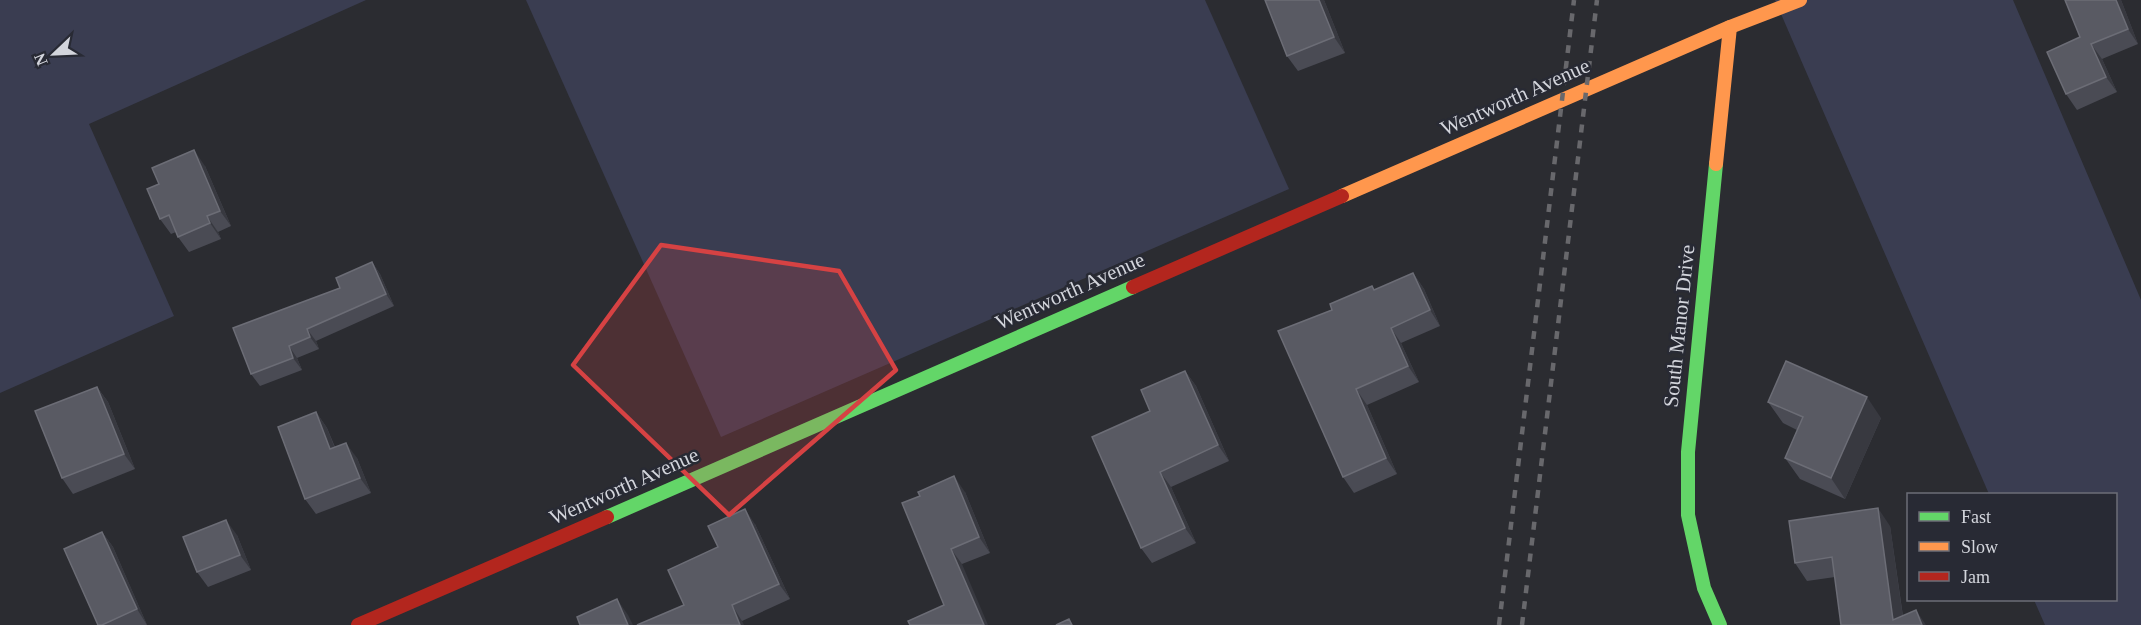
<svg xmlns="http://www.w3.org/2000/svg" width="2141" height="625" viewBox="0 0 2141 625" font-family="'Times New Roman',serif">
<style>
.green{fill:#3a3d51}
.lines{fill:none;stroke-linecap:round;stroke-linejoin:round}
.fast{stroke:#63d668;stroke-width:14}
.slow{stroke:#ff974d;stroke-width:14}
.jam{stroke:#b3261e;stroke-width:14}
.rail{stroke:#68686c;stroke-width:4.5;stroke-dasharray:8 8;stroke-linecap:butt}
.wall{fill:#4a4b54}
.shaded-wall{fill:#383940}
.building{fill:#595a63;stroke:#6c6d76;stroke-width:1.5}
.marked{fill:#d64243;fill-opacity:0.2;stroke:#d64243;stroke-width:4.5;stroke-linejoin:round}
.labels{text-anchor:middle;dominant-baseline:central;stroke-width:5;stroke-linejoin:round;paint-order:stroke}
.street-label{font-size:21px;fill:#d3d5dc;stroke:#282a34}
</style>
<rect width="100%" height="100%" fill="#2b2c31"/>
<g class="green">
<path d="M0,0H366L89,124L174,316L0,393Z"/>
<path d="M526,0H1205L1289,189L721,437Z"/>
<path d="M1775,0H2013L2141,300V625H2045L2034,600H2116V494H1989Z"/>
</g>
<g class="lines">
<g class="fast">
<path d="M1716,164L1688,452V515L1704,588L1720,625"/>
<path d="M607,517L1133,287"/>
</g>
<g class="slow">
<path d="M1716,164L1730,27"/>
<path d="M1342,196L1730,27L1800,0"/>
</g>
<g class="jam">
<path d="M1133,287L1342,196"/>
<path d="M358,625L607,517"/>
</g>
<g class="rail">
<path d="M1499,625L1574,0"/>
<path d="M1522,625L1597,0"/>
</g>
</g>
<g class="wall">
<path d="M1324,0L1345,53L1298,71L1287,56Z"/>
<path d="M2065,0H2121L2138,44L2102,59L2117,92L2077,110L2066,94L2080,37Z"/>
<path d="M205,166L231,226L218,232L221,239L189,252L178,237L176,232L171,234L160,219Z"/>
<path d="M372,262L380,274L394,306L316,341L319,349L297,358L302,370L260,386L251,374L340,288Z"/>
<path d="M1413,273L1424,289L1440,326L1401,343L1419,382L1367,405L1397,474L1354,493L1343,477L1332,310Z"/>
<path d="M1185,371L1196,386L1229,461L1171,487L1196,543L1152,563L1141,548L1150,411Z"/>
<path d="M97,387L108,402L135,469L73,494L62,478Z"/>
<path d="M1768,402L1881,418L1845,499L1800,479L1785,458L1797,430L1783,423Z"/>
<path d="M316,412L327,428L335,447L357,458L371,493L316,514L305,499Z"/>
<path d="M965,492L990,553L962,564L944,605L920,496Z"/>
<path d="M755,524L790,599L742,621L684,605L718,547Z"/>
<path d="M1890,526L1903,616L1841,625L1835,577L1807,581L1795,563Z"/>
<path d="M102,532L113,547L147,625H98Z"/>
<path d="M237,535L251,570L208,587L197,572Z"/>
</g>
<g class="shaded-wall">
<path d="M1319,0H1324L1345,53L1334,37Z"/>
<path d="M2116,0H2121L2138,44L2128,29Z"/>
<path d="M2091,44L2102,59L2117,92L2106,77Z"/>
<path d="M194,150L205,166L231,226L220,211Z"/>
<path d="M207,216L218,232L221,239L210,223Z"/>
<path d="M372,262L380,274L394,306L386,294Z"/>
<path d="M1413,273L1424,289L1440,326L1430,310Z"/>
<path d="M1391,328L1401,343L1419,382L1408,366Z"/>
<path d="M307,329L316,341L319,349L310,337Z"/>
<path d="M289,346L297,358L302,370L293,358Z"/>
<path d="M1185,371L1196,386L1229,461L1218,445Z"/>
<path d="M97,387L108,402L135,469L124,454Z"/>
<path d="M1356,389L1367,405L1397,474L1386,458Z"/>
<path d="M1867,397L1881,418L1845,499L1831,478Z"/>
<path d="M316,412L327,428L341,464L330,449Z"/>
<path d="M346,443L357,458L371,493L360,478Z"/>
<path d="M1160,472L1171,487L1196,543L1185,528Z"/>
<path d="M954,476L965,492L990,553L979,537Z"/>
<path d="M1878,508L1890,526L1904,625L1893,620Z"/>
<path d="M745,509L755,524L790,599L779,584Z"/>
<path d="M226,520L237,535L251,570L240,555Z"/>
<path d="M102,532L113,547L147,625L137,609Z"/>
<path d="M951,549L962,564L988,625H984Z"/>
<path d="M617,599L628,615L633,625H628Z"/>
<path d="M732,605L742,621L744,625H740Z"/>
<path d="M1916,610L1926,625H1922Z"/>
</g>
<g class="building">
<path d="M1265,0H1319L1334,37L1287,56Z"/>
<path d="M2065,0H2116L2128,29L2091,44L2106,77L2066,94L2047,52L2080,37Z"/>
<path d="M194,150L220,211L207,216L210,223L178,237L169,215L160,219L147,189L159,184L152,168Z"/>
<path d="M372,262L386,294L307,329L310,337L289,346L293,358L251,374L233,328L340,288L336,278Z"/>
<path d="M1413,273L1430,310L1391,328L1408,366L1356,389L1386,458L1343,477L1278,331L1332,310L1330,304L1372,286L1374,290Z"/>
<path d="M1786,361L1867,397L1831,478L1785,458L1803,417L1768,402Z"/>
<path d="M1185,371L1218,445L1160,472L1185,528L1141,548L1092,437L1150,411L1141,390Z"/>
<path d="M97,387L124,454L62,478L35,411Z"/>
<path d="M316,412L330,449L346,443L360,478L305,499L278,427Z"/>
<path d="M954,476L979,537L951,549L984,625H910L908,621L944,605L902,503L920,496L918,492Z"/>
<path d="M1878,508L1893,620L1916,610L1922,625H1841L1832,557L1795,563L1789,521Z"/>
<path d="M745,509L779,584L732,605L740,625H637L684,605L668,570L718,547L708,526Z"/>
<path d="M226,520L240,555L197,572L183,537Z"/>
<path d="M102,532L137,609L102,625H98L64,549Z"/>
<path d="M617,599L628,625H580L577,617Z"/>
<path d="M1069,619L1072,625H1056Z"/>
</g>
<path class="marked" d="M661,245L839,271L896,370L729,515L573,365Z"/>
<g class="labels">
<g class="street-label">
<text transform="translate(1515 97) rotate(-24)">Wentworth Avenue</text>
<text transform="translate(1070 291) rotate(-24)">Wentworth Avenue</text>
<text transform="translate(1679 326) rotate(-84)">South Manor Drive</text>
<text transform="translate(624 486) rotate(-24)">Wentworth Avenue</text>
</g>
</g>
<rect x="1907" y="493" width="210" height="108" fill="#282a34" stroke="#6c6e77" stroke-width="1.5"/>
<rect x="1919" y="512" width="30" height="9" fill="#63d668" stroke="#6c6e77" stroke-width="1.5"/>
<text x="1961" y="523" font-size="18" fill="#d3d5dc">Fast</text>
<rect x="1919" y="542" width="30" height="9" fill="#ff974d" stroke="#6c6e77" stroke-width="1.5"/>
<text x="1961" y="553" font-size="18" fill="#d3d5dc">Slow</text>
<rect x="1919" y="572" width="30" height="9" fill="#b3261e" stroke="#6c6e77" stroke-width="1.5"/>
<text x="1961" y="583" font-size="18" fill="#d3d5dc">Jam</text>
<g transform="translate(54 54) rotate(247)" stroke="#282a34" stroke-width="4.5" paint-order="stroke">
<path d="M0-4.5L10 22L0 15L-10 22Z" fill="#d3d5dc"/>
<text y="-9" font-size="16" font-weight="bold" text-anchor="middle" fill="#d3d5dc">N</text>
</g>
</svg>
